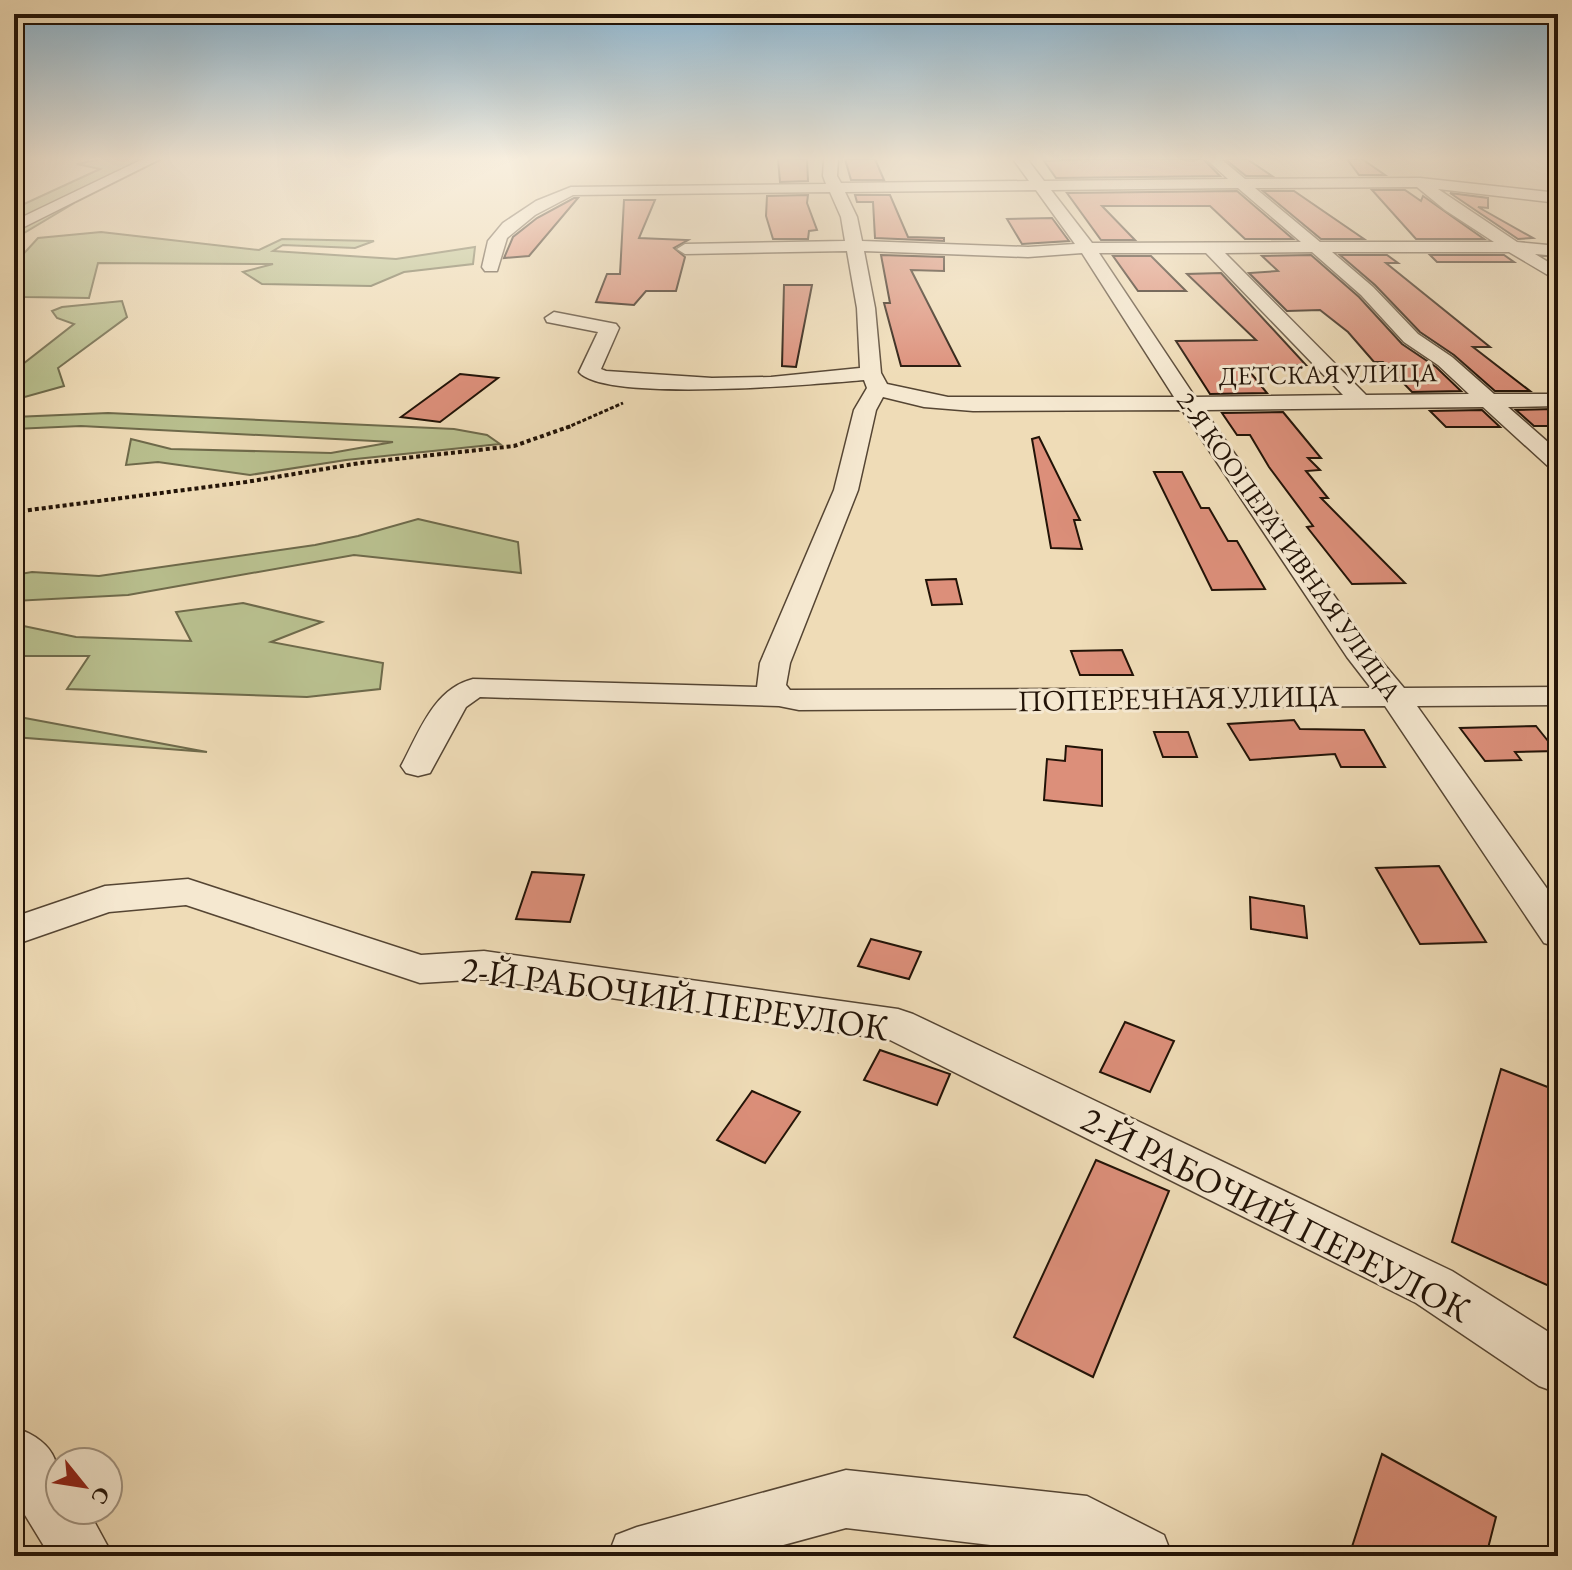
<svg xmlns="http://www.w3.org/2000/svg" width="1572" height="1570" viewBox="0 0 1572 1570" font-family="'EB Garamond',serif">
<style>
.green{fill:#b9c08f;stroke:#6e6a4b;stroke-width:2}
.building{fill:#dc8f7a;stroke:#221307;stroke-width:2}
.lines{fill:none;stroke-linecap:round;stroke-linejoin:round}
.minor-casing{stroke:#554533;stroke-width:3}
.path-far1{stroke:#221307;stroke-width:3;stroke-dasharray:4 2;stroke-linecap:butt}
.path{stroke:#221307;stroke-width:4;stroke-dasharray:4 3;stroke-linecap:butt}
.minor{fill:#f5e8d0;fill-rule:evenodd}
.labels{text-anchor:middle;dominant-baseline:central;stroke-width:6;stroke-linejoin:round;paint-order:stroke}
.far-street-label{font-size:26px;fill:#221307;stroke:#f5e8d0}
.street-label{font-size:30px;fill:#221307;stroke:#f5e8d0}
.near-street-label{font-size:36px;fill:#221307;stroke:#f5e8d0}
</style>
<rect width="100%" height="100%" fill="#efdcb7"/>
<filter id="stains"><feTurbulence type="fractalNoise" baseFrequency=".0025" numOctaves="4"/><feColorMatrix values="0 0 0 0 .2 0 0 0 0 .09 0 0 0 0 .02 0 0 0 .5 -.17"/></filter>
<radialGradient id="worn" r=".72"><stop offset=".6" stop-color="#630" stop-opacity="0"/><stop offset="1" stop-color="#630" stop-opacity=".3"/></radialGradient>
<g class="green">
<path d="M101,159H162L76,202L14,239V206L22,205L100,169L77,164Z"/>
<path d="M101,232L259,250L282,239L374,241L355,248L283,245L273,251L396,259L475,247L473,264L404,272L371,286L262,284L243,272L273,264L98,263L89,298L25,297L14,289L17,261L38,238Z"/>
<path d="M122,301L127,317L58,368L64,386L14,400V371L74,324L57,318L52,311L62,307Z"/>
<path d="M108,413L454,429L487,435L500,444L346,460L250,475L158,462L126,465L131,439L171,449L331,453L393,442L81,426L14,429V417Z"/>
<path d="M418,519L518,542L521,573L354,555L128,595L14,601V575L32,572L99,576L315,545L358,536Z"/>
<path d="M243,603L322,622L271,642L383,663L380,689L307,697L67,689L89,656H20L14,660V624L76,637L191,641L176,612Z"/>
<path d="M14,716L207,752L14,737Z"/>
</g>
<g class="building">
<path d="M778,159H807L808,181L780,182Z"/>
<path d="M845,159H875L884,180H851Z"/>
<path d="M1086,159H1203L1220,176L1056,178L1044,161Z"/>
<path d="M1225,159H1247L1272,176H1246Z"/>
<path d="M1347,159H1362L1385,175H1359Z"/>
<path d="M1372,190H1405L1421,201L1423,196L1484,239H1416Z"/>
<path d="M1237,191L1293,239H1245L1210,206H1102L1135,240H1101L1067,193Z"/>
<path d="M1263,191H1294L1364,239H1321Z"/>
<path d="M1450,193L1488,198V208L1478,207L1533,238L1518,239Z"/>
<path d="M808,195L807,203L817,230L809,231L808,239H773L766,216L767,196Z"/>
<path d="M855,195H890L908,237L944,238V241L875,238L873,202H857Z"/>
<path d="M574,198H578L529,256L504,258L513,237L537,218Z"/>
<path d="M624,200H655L639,238L688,240L674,248L685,257L676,291H646L634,305L596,302L607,274H620Z"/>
<path d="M1052,218L1069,241L1022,244L1007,219Z"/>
<path d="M881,255L944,257V271L911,270L960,366H901L884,303H890Z"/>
<path d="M1311,255L1359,297L1402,344L1436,367L1461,391L1412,392L1383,362H1374L1348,332L1320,310L1287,311L1249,273L1278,271L1262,256Z"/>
<path d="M1340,255H1387L1398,263H1386L1490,347H1473L1530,391H1495L1454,355L1420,332L1375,285Z"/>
<path d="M1430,255H1504L1514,262H1437Z"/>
<path d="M1113,256H1151L1186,291H1138Z"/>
<path d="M1221,273L1306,365L1246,367L1267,393L1210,394L1176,341L1256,340L1187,274Z"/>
<path d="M784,285H812L796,367L782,366Z"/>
<path d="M460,374L498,378L440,422L401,417Z"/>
<path d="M1554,409L1558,412V426H1534L1516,410Z"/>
<path d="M1482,410L1500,427H1446L1430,411Z"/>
<path d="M1283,412L1321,458H1308L1320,470L1306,471L1328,498H1321L1405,583L1352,584L1307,527L1313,526L1269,467L1250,435H1237L1222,413Z"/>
<path d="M1039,437L1080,520H1074L1082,549L1051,548L1032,439Z"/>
<path d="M1154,472H1182L1201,508H1209L1228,541H1237L1265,589L1212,590Z"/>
<path d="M956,579L962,604L932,605L926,580Z"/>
<path d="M1122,650L1133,675H1080L1071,651Z"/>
<path d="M1294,720L1300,729L1364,730L1385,767H1341L1335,754L1250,760L1228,724Z"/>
<path d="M1536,726L1556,751L1515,752L1521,760L1485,761L1460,728Z"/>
<path d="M1154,732H1188L1197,757H1163Z"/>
<path d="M1066,746L1102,750V806L1044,800L1047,759L1065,761Z"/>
<path d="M1439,866L1486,942L1420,944L1376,868Z"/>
<path d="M532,872L584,875L570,922L516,919Z"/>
<path d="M1250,897L1304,906L1307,938L1251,929Z"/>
<path d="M871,939L921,952L909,979L858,966Z"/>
<path d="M1125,1022L1174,1041L1150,1092L1100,1072Z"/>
<path d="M880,1050L950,1074L937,1105L864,1080Z"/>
<path d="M1501,1069L1558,1091V1290L1452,1242Z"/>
<path d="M752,1091L800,1112L765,1163L717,1140Z"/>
<path d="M1096,1160L1169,1191L1093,1377L1014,1337Z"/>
<path d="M1382,1454L1496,1517L1486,1556H1349Z"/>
</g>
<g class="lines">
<defs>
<g id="minor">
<path d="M143,159H160L14,232V221Z"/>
<path d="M824,159H838L837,176L841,183L1029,181L1013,159H1027L1044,181L1228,179L1206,159H1221L1245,179L1420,178L1558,193V203L1438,189L1517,242L1558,246V256L1535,254L1558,268V281L1509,252H1332L1373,287L1418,334L1452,357L1494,394H1558V406L1508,407L1558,451V470L1550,468L1483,407L1204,410L1373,651L1404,688L1558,687V705L1417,706L1558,904V947L1544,943L1385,706L799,710L779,706L480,697L466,707L430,773L418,776L406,773L401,766C419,733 433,689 473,679L757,687L760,663L834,490L854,410L867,388L864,380C819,384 604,403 579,372L598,332L547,322L545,318L554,312L616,324L619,328L601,369L606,371L712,378L771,377L860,368L857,308L847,251L685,254L677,249L685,244L845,241L841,217L830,192L573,195L535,215L507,238L497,271H485L482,267L488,241L503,223L536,201L571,187L826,184L823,176ZM1417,187L1445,210L1494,242H1320L1255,188ZM1238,188L1301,242L1092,243L1051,190ZM1036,190L1075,244L1028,247L862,241L857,217L845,192ZM864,251L1028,257L1082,253L1174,397H948L887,384L881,373L875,308ZM1312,252L1361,295L1404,342L1438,365L1469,394L1366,395L1225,253ZM1099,253H1206L1343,395L1195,397ZM883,397L924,407L973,411L1182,410L1347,657L1371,688L790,690L786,685L790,663L858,490L876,410Z"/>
<path d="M188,879L421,955L484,951L898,1009L913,1014L1452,1271L1558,1338V1393L1539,1386L1416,1303L890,1040L484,979L420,983L186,905L109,912L14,945V917L105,886Z"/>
<path d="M14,1427C60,1444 60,1465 60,1510H88L113,1556H50L14,1497Z"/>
<path d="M846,1470L1087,1496L1164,1535L1172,1556H1085L846,1528L743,1556H608L616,1535L637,1527Z"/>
</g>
</defs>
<use href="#minor" class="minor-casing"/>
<path class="path-far1" d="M566,428L623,403"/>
<path class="path" d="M14,512L246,482L360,463L514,446L571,426"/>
<use href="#minor" class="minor"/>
</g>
<linearGradient id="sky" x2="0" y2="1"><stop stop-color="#89b6d4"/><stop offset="0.42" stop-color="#f8efdf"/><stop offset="1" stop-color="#f8efdf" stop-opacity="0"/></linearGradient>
<rect width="1572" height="378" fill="url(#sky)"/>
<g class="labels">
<g class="far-street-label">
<text transform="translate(1328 374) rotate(-1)">ДЕТСКАЯ УЛИЦА</text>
<text transform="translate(1289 546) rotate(55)">2-Я КООПЕРАТИВНАЯ УЛИЦА</text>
</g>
<g class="street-label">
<text transform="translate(1178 698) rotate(-1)">ПОПЕРЕЧНАЯ УЛИЦА</text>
</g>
<g class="near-street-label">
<text transform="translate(675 998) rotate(8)">2-Й РАБОЧИЙ ПЕРЕУЛОК</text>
<text transform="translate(1276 1214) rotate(27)">2-Й РАБОЧИЙ ПЕРЕУЛОК</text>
</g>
</g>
<rect width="1572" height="1570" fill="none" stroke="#efdcb7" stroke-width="48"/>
<rect x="16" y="16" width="1540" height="1538" fill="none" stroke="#221307" stroke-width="4"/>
<rect x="24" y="24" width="1524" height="1522" fill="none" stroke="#221307" stroke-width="2"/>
<g transform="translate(84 1486) rotate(120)"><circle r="38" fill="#f5e8d0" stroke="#a19380" stroke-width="2"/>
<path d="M0-6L14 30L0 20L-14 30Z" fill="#8f2418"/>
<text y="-12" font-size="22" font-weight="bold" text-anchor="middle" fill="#221307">С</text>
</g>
<rect width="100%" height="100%" filter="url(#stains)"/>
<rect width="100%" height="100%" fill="url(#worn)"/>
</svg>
